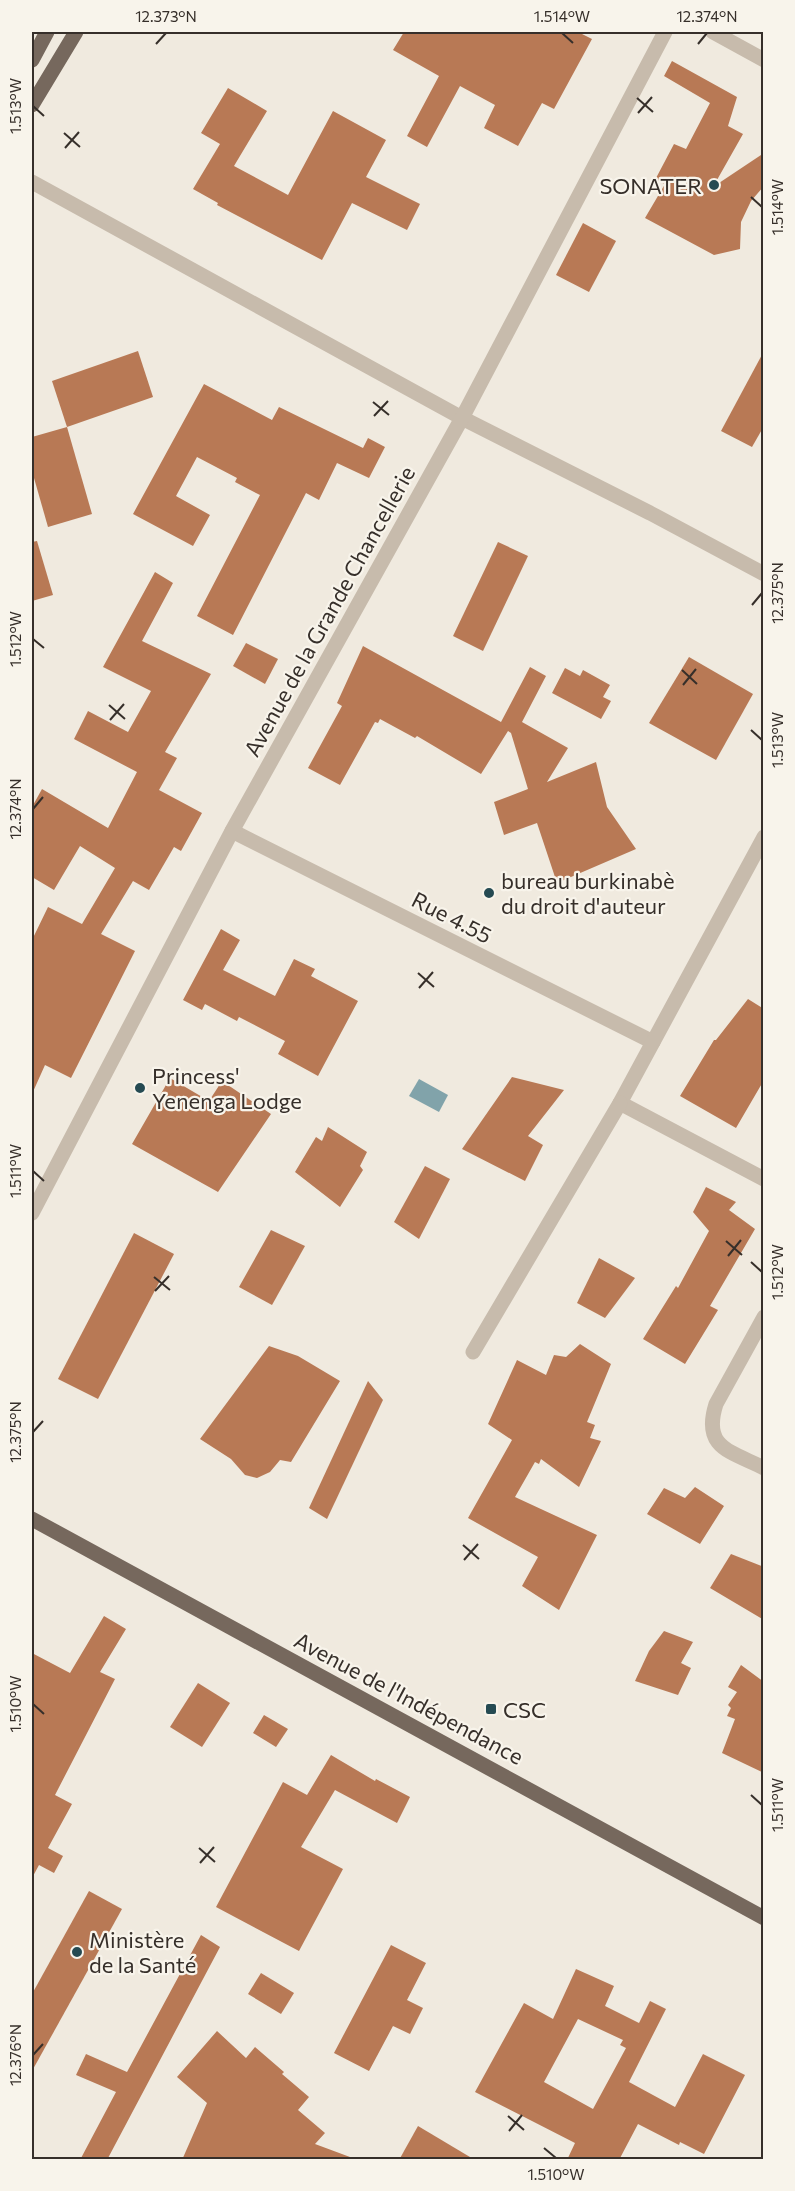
<svg xmlns="http://www.w3.org/2000/svg" width="795" height="2191" viewBox="0 0 795 2191" font-family="Commissioner,sans-serif">
<style>
.water{fill:#81a3aa}
.building{fill:#b87955;fill-rule:evenodd}
.lines{fill:none;stroke-linecap:round;stroke-linejoin:round}
.minor{stroke:#c7bbac;stroke-width:15}
.major{stroke:#76685d;stroke-width:15}
.ticks{fill:none;stroke:#362f2a;stroke-width:2}
.poi-dot{fill:#254a52;stroke:#f8f4eb;stroke-width:2}
.labels{text-anchor:middle;dominant-baseline:central;stroke-width:4.5;stroke-linejoin:round;paint-order:stroke}
.poi-label{font-size:22px;fill:#362f2a;stroke:#f8f4eb;text-anchor:start}
.street-label{font-size:22px;fill:#362f2a;stroke:#f8f4eb}
.neatline{fill:none;stroke:#362f2a;stroke-width:2}
.ticks-label{font-size:15px;text-anchor:middle;fill:#362f2a}
</style>
<rect width="100%" height="100%" fill="#f0eadf"/>
<path class="water" d="M419,1079L448,1095L439,1112L409,1096Z"/>
<g class="building">
<path d="M404,32H578L592,39L554,109L542,103L518,146L484,128L495,105L460,86L427,147L407,136L439,76L393,50Z"/>
<path d="M672,61L737,97L728,126L743,134L713,187L764,153V186L751,201L741,222L740,249L714,255L645,218L665,184L655,180L674,144L686,149L710,103L664,76Z"/>
<path d="M228,88L267,111L234,166L288,195L333,111L386,140L366,177L420,204L407,230L352,203L322,260L217,205L218,203L193,189L220,144L201,133Z"/>
<path d="M583,223L616,241L589,292L556,275Z"/>
<path d="M138,351L153,397L67,427L52,381Z"/>
<path d="M764,351V426L752,447L721,431Z"/>
<path d="M204,384L272,420L279,407L363,448L368,438L385,447L369,478L337,463L319,500L306,493L233,635L197,616L260,495L235,482L237,478L197,457L176,496L210,515L193,546L133,514Z"/>
<path d="M67,427L92,514L48,527L32,471V437Z"/>
<path d="M37,541L53,595L32,601V542Z"/>
<path d="M498,542L528,556L483,651L453,636Z"/>
<path d="M155,572L173,583L142,641L211,674L165,752L177,758L159,790L202,813L181,851L174,847L149,890L133,881L101,934L135,951L71,1078L45,1065L32,1094V940L48,907L82,924L115,868L80,846L54,890L32,877V807L42,789L108,828L137,772L74,739L88,711L128,732L151,691L103,667Z"/>
<path d="M246,643L278,659L265,684L233,666Z"/>
<path d="M363,646L501,722L530,667L546,676L522,722L568,748L547,782L596,762L607,807L636,849L557,883L537,823L504,835L494,802L528,789L511,733L508,731L481,774L417,736L415,738L380,719L378,723L375,722L340,785L308,768L342,706L337,703Z"/>
<path d="M689,657L753,694L716,760L649,723Z"/>
<path d="M565,668L580,676L583,670L610,685L603,697L611,701L601,719L552,693Z"/>
<path d="M221,929L240,940L223,970L275,996L294,959L315,969L311,976L358,1001L318,1076L278,1054L285,1041L239,1017L237,1021L205,1004L202,1010L183,1000Z"/>
<path d="M748,999L764,1009V1080L736,1128L680,1096L714,1040H716Z"/>
<path d="M512,1077L564,1090L528,1136L543,1145L525,1181L462,1149Z"/>
<path d="M170,1078L209,1101L222,1081L271,1114L218,1192L132,1144Z"/>
<path d="M328,1127L367,1152L360,1166L363,1170L340,1207L295,1172L316,1137L322,1141Z"/>
<path d="M425,1166L450,1179L419,1239L394,1222Z"/>
<path d="M706,1187L736,1202L729,1210L755,1229L710,1306L718,1310L685,1364L643,1339L676,1286L678,1288L709,1231L693,1212Z"/>
<path d="M271,1230L305,1246L272,1305L239,1287Z"/>
<path d="M134,1233L174,1254L98,1399L58,1379Z"/>
<path d="M599,1258L635,1278L605,1318L577,1303Z"/>
<path d="M580,1344L611,1364L587,1422L595,1425L590,1438L601,1441L579,1487L541,1459L539,1464L535,1462L515,1497L597,1535L559,1610L522,1586L538,1557L468,1518L512,1440L488,1424L517,1360L546,1375L554,1355L566,1357Z"/>
<path d="M269,1346L298,1356L340,1381L291,1462L280,1460L270,1472L257,1478L245,1475L231,1459L200,1439Z"/>
<path d="M368,1381L383,1400L327,1519L309,1508Z"/>
<path d="M695,1487L724,1506L700,1544L647,1514L664,1488L685,1498Z"/>
<path d="M731,1554L764,1567V1620L710,1588Z"/>
<path d="M104,1616L126,1629L100,1672L115,1679L55,1795L72,1804L48,1848L63,1856L54,1873L39,1865L32,1878V1653L70,1673Z"/>
<path d="M664,1631L693,1642L681,1663L691,1668L678,1695L635,1681L649,1651Z"/>
<path d="M741,1665L764,1682V1773L722,1753L735,1719L727,1716L731,1708L728,1705L737,1692L728,1687Z"/>
<path d="M198,1683L230,1703L202,1747L170,1727Z"/>
<path d="M264,1715L288,1729L276,1747L253,1733Z"/>
<path d="M331,1755L375,1781L376,1779L410,1797L397,1823L335,1790L301,1847L343,1869L299,1951L216,1907L283,1782L307,1795Z"/>
<path d="M89,1891L122,1909L32,2071V1994Z"/>
<path d="M201,1935L220,1947L107,2160H80L116,2092L76,2075L86,2054L127,2072Z"/>
<path d="M391,1945L426,1963L407,2000L423,2008L410,2034L393,2026L369,2071L334,2053Z"/>
<path d="M576,1969L614,1986L605,2006L639,2023L650,2001L666,2009L629,2082L675,2107L703,2054L745,2075L704,2154L680,2142L679,2145L638,2124L619,2160H567L575,2143L475,2092L524,2003L553,2019ZM578,2019L623,2040L620,2045L626,2048L593,2109L544,2082Z"/>
<path d="M261,1973L294,1993L281,2014L248,1994Z"/>
<path d="M217,2031L246,2058L255,2047L284,2072L282,2074L309,2097L298,2110L325,2133L315,2144L350,2157V2160H182L207,2103L177,2077Z"/>
<path d="M418,2126L475,2160H399Z"/>
</g>
<g class="lines">
<g class="minor">
<path d="M713,32L764,60"/>
<path d="M32,182L462,418L650,513L764,574"/>
<path d="M232,831L653,1042"/>
<path d="M764,837L620,1103L764,1179"/>
<path d="M32,1213L232,831L462,418L665,32"/>
<path d="M764,1317L716,1404C702,1448 730,1451 764,1468"/>
<path d="M473,1352L620,1103"/>
</g>
<g class="major">
<path d="M32,60L47,32"/>
<path d="M32,105L76,32"/>
<path d="M32,1519L764,1918"/>
</g>
</g>
<path class="ticks" d="M562,33L573,43M156,44L166,33M698,44L707,33M637,98L653,112M33,106L44,116M638,113L652,97M64,133L80,147M65,148L79,132M751,197L762,207M373,402L389,415M374,416L388,401M752,605L762,593M33,639L44,648M682,670L697,684M683,685L696,669M109,705L125,719M110,720L124,704M751,730L762,740M33,809L43,797M418,973L434,987M419,988L433,972M33,1171L44,1181M726,1241L742,1255M728,1256L741,1240M751,1262L762,1272M154,1277L170,1290M155,1291L169,1276M33,1432L43,1421M463,1545L479,1559M464,1560L478,1544M33,1704L44,1714M751,1795L762,1805M199,1848L215,1862M200,1863L214,1847M33,2055L43,2044M508,2116L524,2130M509,2131L522,2115M544,2148L556,2158"/>
<g class="poi-dot">
<circle cx="714" cy="185" r="6"/>
<circle cx="489" cy="893" r="6"/>
<circle cx="140" cy="1088" r="6"/>
<rect x="485" y="1703" width="12" height="12" rx="3"/>
<circle cx="77" cy="1952" r="6"/>
</g>
<g class="labels">
<g class="poi-label">
<text x="702" y="185" text-anchor="end">SONATER</text>
<text x="501" y="880">bureau burkinabè<tspan x="501" dy="25">du droit d'auteur</tspan></text>
<text x="152" y="1075">Princess'<tspan x="152" dy="25">Yenenga Lodge</tspan></text>
<text x="503" y="1709">CSC</text>
<text x="89" y="1939">Ministère<tspan x="89" dy="25">de la Santé</tspan></text>
</g>
<g class="street-label">
<text transform="translate(329 611) rotate(-61)">Avenue de la Grande Chancellerie</text>
<text transform="translate(452 917) rotate(27)">Rue 4.55</text>
<text transform="translate(409 1698) rotate(28)">Avenue de l'Indépendance</text>
</g>
</g>
<rect width="795" height="2191" fill="none" stroke="#f8f4eb" stroke-width="66"/>
<rect x="33" y="33" width="729" height="2125" class="neatline"/>
<g class="ticks-label">
<text x="166" y="22">12.373°N</text>
<text x="562" y="22">1.514°W</text>
<text x="707" y="22">12.374°N</text>
<text transform="translate(16 106) rotate(-90)" y="5">1.513°W</text>
<text transform="translate(778 207) rotate(-90)" y="5">1.514°W</text>
<text transform="translate(778 593) rotate(-90)" y="5">12.375°N</text>
<text transform="translate(16 639) rotate(-90)" y="5">1.512°W</text>
<text transform="translate(778 740) rotate(-90)" y="5">1.513°W</text>
<text transform="translate(16 809) rotate(-90)" y="5">12.374°N</text>
<text transform="translate(16 1171) rotate(-90)" y="5">1.511°W</text>
<text transform="translate(778 1272) rotate(-90)" y="5">1.512°W</text>
<text transform="translate(16 1432) rotate(-90)" y="5">12.375°N</text>
<text transform="translate(16 1704) rotate(-90)" y="5">1.510°W</text>
<text transform="translate(778 1805) rotate(-90)" y="5">1.511°W</text>
<text transform="translate(16 2055) rotate(-90)" y="5">12.376°N</text>
<text x="556" y="2180">1.510°W</text>
</g>
</svg>
